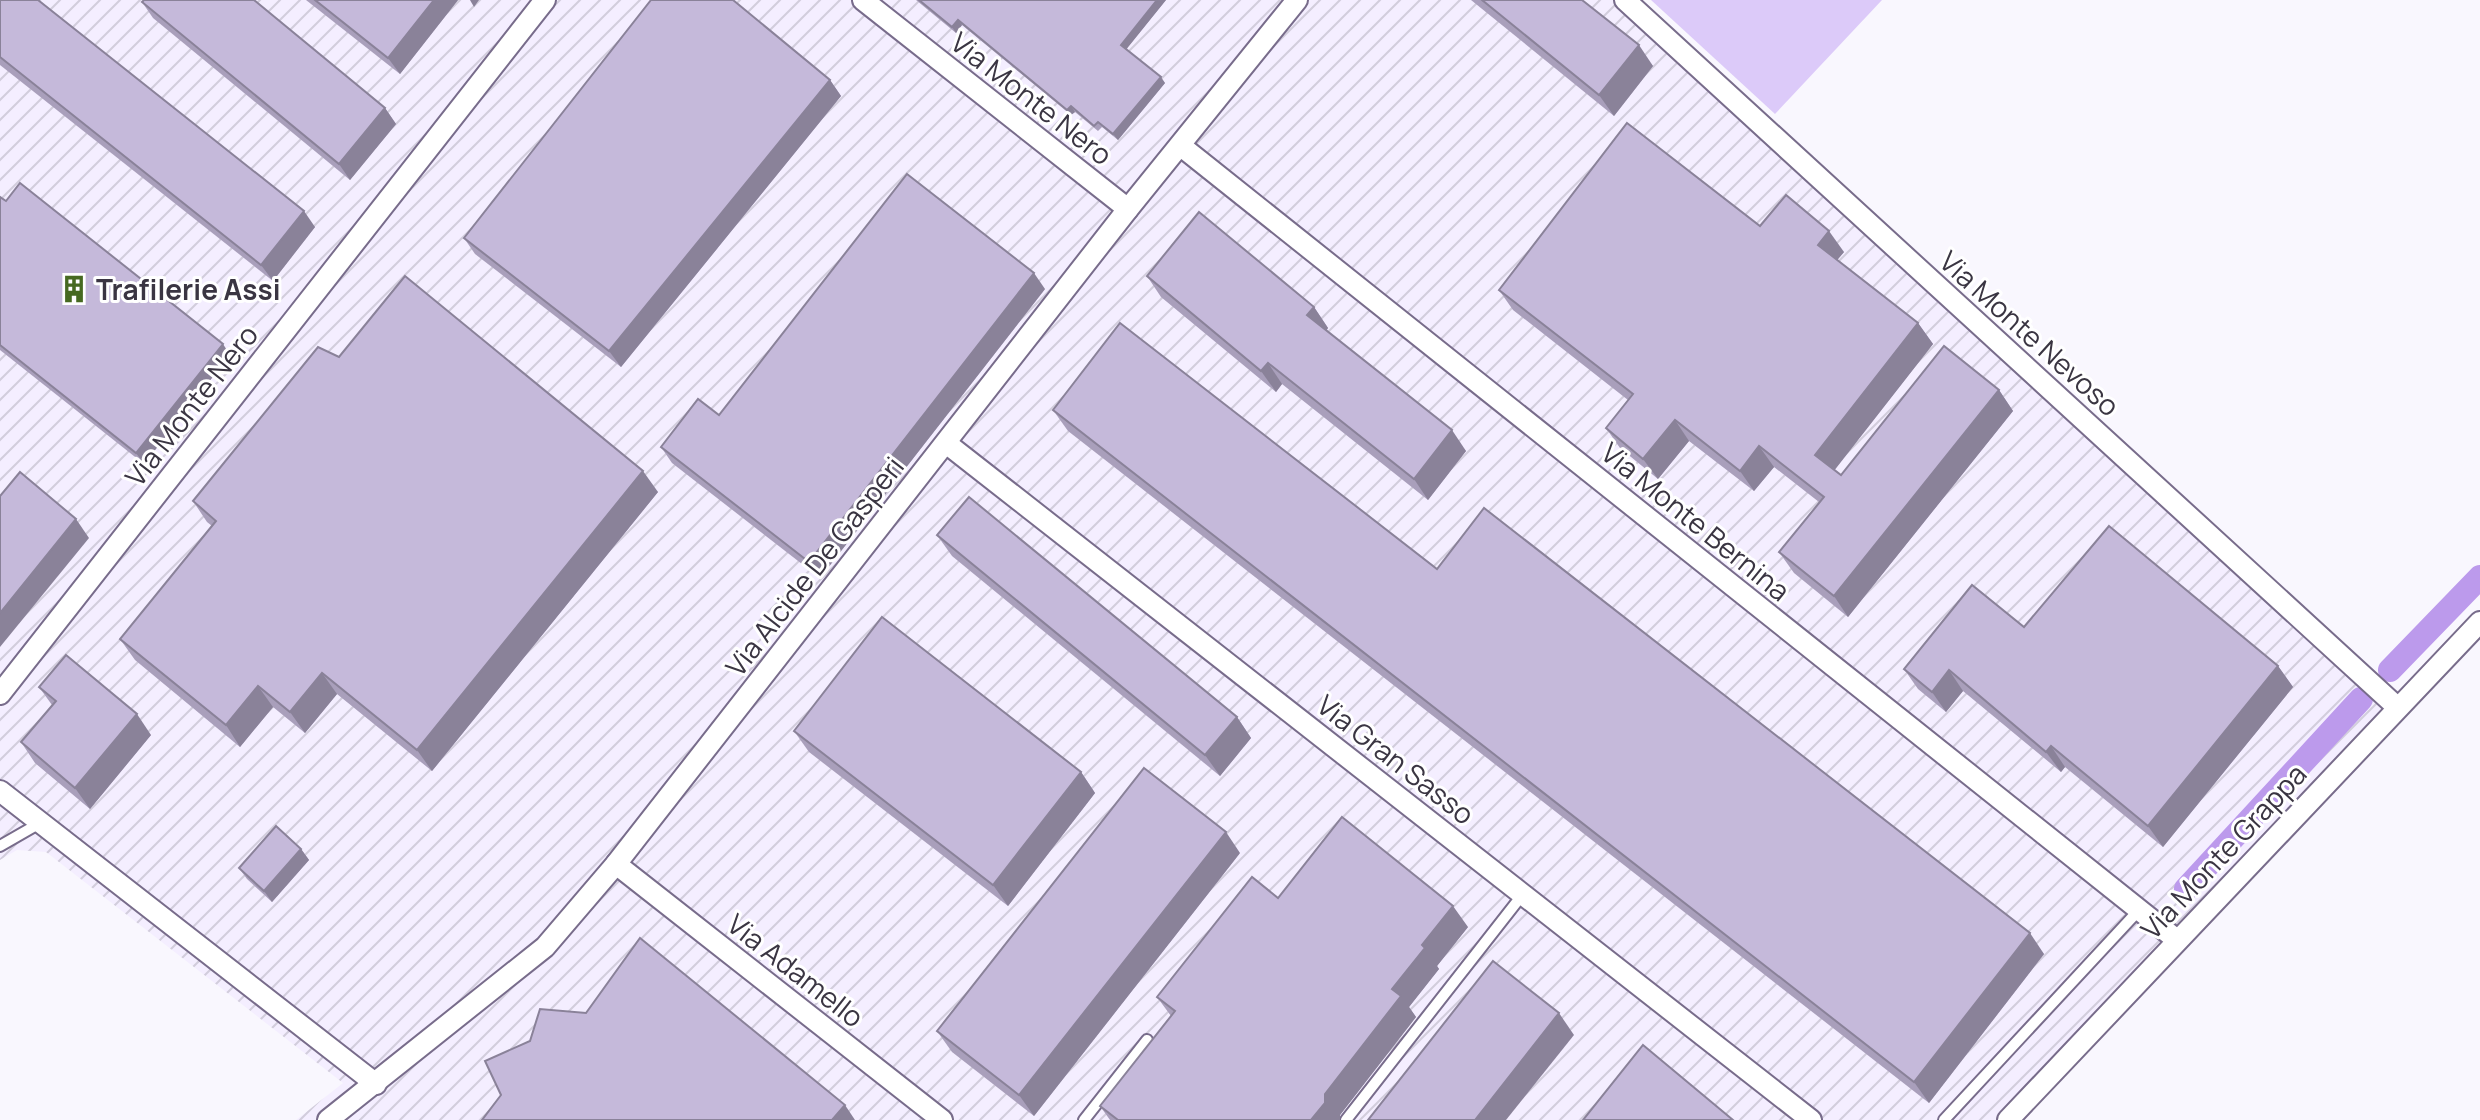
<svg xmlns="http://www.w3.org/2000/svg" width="2480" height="1120" viewBox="0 0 2480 1120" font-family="Manrope,sans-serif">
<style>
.industrial{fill:url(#industrial-furrows)}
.grass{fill:#dccaf9}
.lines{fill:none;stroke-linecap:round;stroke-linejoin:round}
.canal{stroke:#bc9aec;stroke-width:24}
.service-casing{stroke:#786c8b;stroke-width:14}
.minor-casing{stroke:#786c8b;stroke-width:24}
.service{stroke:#fff;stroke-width:10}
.minor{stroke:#fff;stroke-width:20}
.wall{fill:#a99fbb}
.shaded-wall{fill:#8a8299}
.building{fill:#c5b9da;stroke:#8a8299;stroke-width:2}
.labels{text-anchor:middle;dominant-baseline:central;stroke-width:6;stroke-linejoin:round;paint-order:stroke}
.street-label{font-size:28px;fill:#3a3542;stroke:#fff}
.poi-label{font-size:28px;font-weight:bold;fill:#3a3542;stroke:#fff;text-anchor:start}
</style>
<defs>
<pattern id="industrial-furrows" width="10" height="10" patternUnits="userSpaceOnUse" patternTransform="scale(2)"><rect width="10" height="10" fill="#f4eeff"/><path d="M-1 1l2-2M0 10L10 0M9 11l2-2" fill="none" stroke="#d2cddc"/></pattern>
</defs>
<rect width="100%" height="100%" fill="#f9f7fe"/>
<path class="industrial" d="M0,0H1625L2387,707L2001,1120H296L343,1083L46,852L17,850L0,860Z"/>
<path class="grass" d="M1651,0H1882L1775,114Z"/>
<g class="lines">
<g class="canal">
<path d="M2390,670L2480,577"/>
<path d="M2186,889L2361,699"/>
</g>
<defs>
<g id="service">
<path d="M0,846L40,823"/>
<path d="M1084,1120L1147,1040"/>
<path d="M1346,1120L1523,894"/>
<path d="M1944,1120L2139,910"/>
</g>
<g id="minor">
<path d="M863,0L1128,209"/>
<path d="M1625,0L2397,707"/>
<path d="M1181,146L2177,940"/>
<path d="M946,443L1811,1120"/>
<path d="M0,694L545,0"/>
<path d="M0,791L376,1084"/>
<path d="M616,864L942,1120"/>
<path d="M328,1120L545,947L616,864L1128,209L1297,0"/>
<path d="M2008,1120L2480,622"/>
</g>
</defs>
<use href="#service" class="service-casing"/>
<use href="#minor" class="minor-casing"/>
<use href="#service" class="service"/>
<use href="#minor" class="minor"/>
</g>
<g class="wall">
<path d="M0,0L315,227L273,281L0,65Z"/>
<path d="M306,0H458L400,74Z"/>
<path d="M916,0H1166L1126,49L1165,83L1118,140L1102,127L1098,131L1075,112L1071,115L962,25L956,33Z"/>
<path d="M1471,0H1582L1653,66L1614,116Z"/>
<path d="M142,2L385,108L396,124L350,180L153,18Z"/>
<path d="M830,80L841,96L621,367L475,254L464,238Z"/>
<path d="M0,197L230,355L144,464L0,350Z"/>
<path d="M1760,226L1844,252L1837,260L1918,323L1933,344L1834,470L1841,475L1999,390L2013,411L1848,617L1794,573L1779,552L1819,502L1774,467L1754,491L1689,441L1658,479L1620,448L1606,428L1628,400L1513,310L1499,290Z"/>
<path d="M1147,276L1314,307L1328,328L1326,331L1466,451L1428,500L1282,384L1276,392L1161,297Z"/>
<path d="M1045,289L820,578L672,463L661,447L719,415Z"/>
<path d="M339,357L658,492L432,771L337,694L305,733L273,707L240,747L135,660L120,639L212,526L207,522L193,501Z"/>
<path d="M1053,410L1437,569L2044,954L1929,1103L1068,431Z"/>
<path d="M937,535L1237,717L1251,738L1220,776L952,556Z"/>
<path d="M2024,627L2278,666L2293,687L2163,847L2065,767L2061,772L1963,691L1946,712L1918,689L1904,669Z"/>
<path d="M39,687L151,735L90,809L35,763L21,742L52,705Z"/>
<path d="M794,731L1081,772L1095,793L1008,906L809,752Z"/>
<path d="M301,849L309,860L272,902L247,879L239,868Z"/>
<path d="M1240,853L1034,1116L952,1052L937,1031Z"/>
<path d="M1278,898L1468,927L1437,966L1439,969L1409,1007L1416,1017L1340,1115V1120H1110L1100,1106L1171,1016L1157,997Z"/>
</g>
<g class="shaded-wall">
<path d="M434,0H458L400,74L388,58Z"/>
<path d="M470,0H479L474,7Z"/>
<path d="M1157,0H1166L1125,51L1121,45Z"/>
<path d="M958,20L962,25L956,33L952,27Z"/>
<path d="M1639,45L1653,66L1614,116L1599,95Z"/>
<path d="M1161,77L1165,83L1118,140L1113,134Z"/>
<path d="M830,80L841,96L621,367L609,351Z"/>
<path d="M1071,106L1075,112L1071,115L1067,110Z"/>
<path d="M385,108L396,124L350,180L339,164Z"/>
<path d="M304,211L315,227L273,281L261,265Z"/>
<path d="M1829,231L1844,252L1833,265L1818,245Z"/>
<path d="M1034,273L1045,289L820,578L809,562Z"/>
<path d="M1314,307L1328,328L1322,336L1307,315Z"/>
<path d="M1918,323L1933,344L1830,476L1815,455Z"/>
<path d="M223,344L230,355L144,464L136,453Z"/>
<path d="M1268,363L1282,384L1276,392L1261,371Z"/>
<path d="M1999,390L2013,411L1848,617L1834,596Z"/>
<path d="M1675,420L1689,441L1658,479L1643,459Z"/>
<path d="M1452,430L1466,451L1428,500L1414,479Z"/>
<path d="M1759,446L1774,467L1754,491L1740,471Z"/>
<path d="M643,471L658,492L432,771L417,750Z"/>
<path d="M76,519L89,538L0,647V613Z"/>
<path d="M2278,666L2293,687L2163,847L2148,826Z"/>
<path d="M1949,670L1963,691L1946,712L1932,692Z"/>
<path d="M322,673L337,694L305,733L290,712Z"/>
<path d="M258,686L273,707L240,747L226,725Z"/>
<path d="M137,714L151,735L90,809L75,788Z"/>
<path d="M1237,717L1251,738L1220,776L1205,755Z"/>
<path d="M2051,746L2065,767L2061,772L2046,752Z"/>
<path d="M1081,772L1095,793L1008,906L993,885Z"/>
<path d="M1226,832L1240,853L1034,1116L1019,1095Z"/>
<path d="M301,849L309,860L272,902L264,891Z"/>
<path d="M1453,906L1468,927L1437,966L1439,969L1409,1007L1416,1017L1340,1115V1120H1311L1325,1094L1392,989L1422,945Z"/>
<path d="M2030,933L2044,954L1929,1103L1914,1082Z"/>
<path d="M1559,1013L1574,1035L1506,1120H1475Z"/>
<path d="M845,1105L855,1120H832Z"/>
</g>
<g class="building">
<path d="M0,0H38L304,211L261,265L0,57Z"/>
<path d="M144,0H254L385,108L339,164L142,2Z"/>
<path d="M315,0H434L388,58Z"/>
<path d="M651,0H733L830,80L609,351L464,238Z"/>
<path d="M919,0H1157L1121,45L1161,77L1113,134L1098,122L1094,126L1071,106L1067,110L958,20L952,27Z"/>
<path d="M1482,0H1582L1639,45L1599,95Z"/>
<path d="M1627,123L1760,226L1786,195L1829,231L1818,245L1918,323L1815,455L1841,475L1944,346L1999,390L1834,596L1779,552L1824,497L1759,446L1740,471L1675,420L1643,459L1606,428L1633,394L1499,290Z"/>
<path d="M907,174L1034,273L809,562L661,447L698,399L719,415Z"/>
<path d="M20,183L223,344L136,453L0,345V197L6,201Z"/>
<path d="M1199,212L1314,307L1307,315L1452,430L1414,479L1268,363L1261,371L1147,276Z"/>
<path d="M405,276L643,471L417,750L322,673L290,712L258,686L226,725L120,639L216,521L193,501L318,347L339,357Z"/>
<path d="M1120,323L1437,569L1484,508L2030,933L1914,1082L1053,410Z"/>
<path d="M20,472L76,519L0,613V496Z"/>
<path d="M969,497L1237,717L1205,755L937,535Z"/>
<path d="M2109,526L2278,666L2148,826L2051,746L2046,752L1949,670L1932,692L1904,669L1972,585L2024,627Z"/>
<path d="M882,617L1081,772L993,885L794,731Z"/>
<path d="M66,655L137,714L75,788L21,742L56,701L39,687Z"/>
<path d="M1144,768L1226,832L1019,1095L937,1031Z"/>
<path d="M1342,817L1453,906L1422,945L1425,948L1392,989L1401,996L1325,1094V1103L1311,1120H1118L1100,1106L1175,1011L1157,997L1252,877L1278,898Z"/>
<path d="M276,826L301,849L264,891L239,868Z"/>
<path d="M640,938L845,1105L832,1120H482L501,1095L485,1061L530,1041L540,1009L586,1013Z"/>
<path d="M1493,961L1559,1013L1475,1120H1368Z"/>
<path d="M1643,1045L1733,1120H1583Z"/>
</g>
<defs>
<symbol id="building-bare" viewBox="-9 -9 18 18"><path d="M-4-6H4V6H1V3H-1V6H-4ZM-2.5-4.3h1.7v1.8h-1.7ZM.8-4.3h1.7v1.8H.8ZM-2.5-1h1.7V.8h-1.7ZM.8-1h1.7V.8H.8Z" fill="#466921" stroke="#fff" stroke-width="2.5" paint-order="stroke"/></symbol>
</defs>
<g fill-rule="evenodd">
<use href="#building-bare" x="54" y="269" width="40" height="40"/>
</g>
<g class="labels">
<g class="street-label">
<text transform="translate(1032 98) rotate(38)">Via Monte Nero</text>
<text transform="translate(2030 333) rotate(42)">Via Monte Nevoso</text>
<text transform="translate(191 405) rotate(-52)">Via Monte Nero</text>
<text transform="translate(1696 521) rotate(39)">Via Monte Bernina</text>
<text transform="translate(814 566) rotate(-52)">Via Alcide De Gasperi</text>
<text transform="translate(1396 759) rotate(38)">Via Gran Sasso</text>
<text transform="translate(2223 851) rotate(-47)">Via Monte Grappa</text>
<text transform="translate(796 970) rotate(38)">Via Adamello</text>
</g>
<g class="poi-label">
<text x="96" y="289">Trafilerie Assi</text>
</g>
</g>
</svg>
